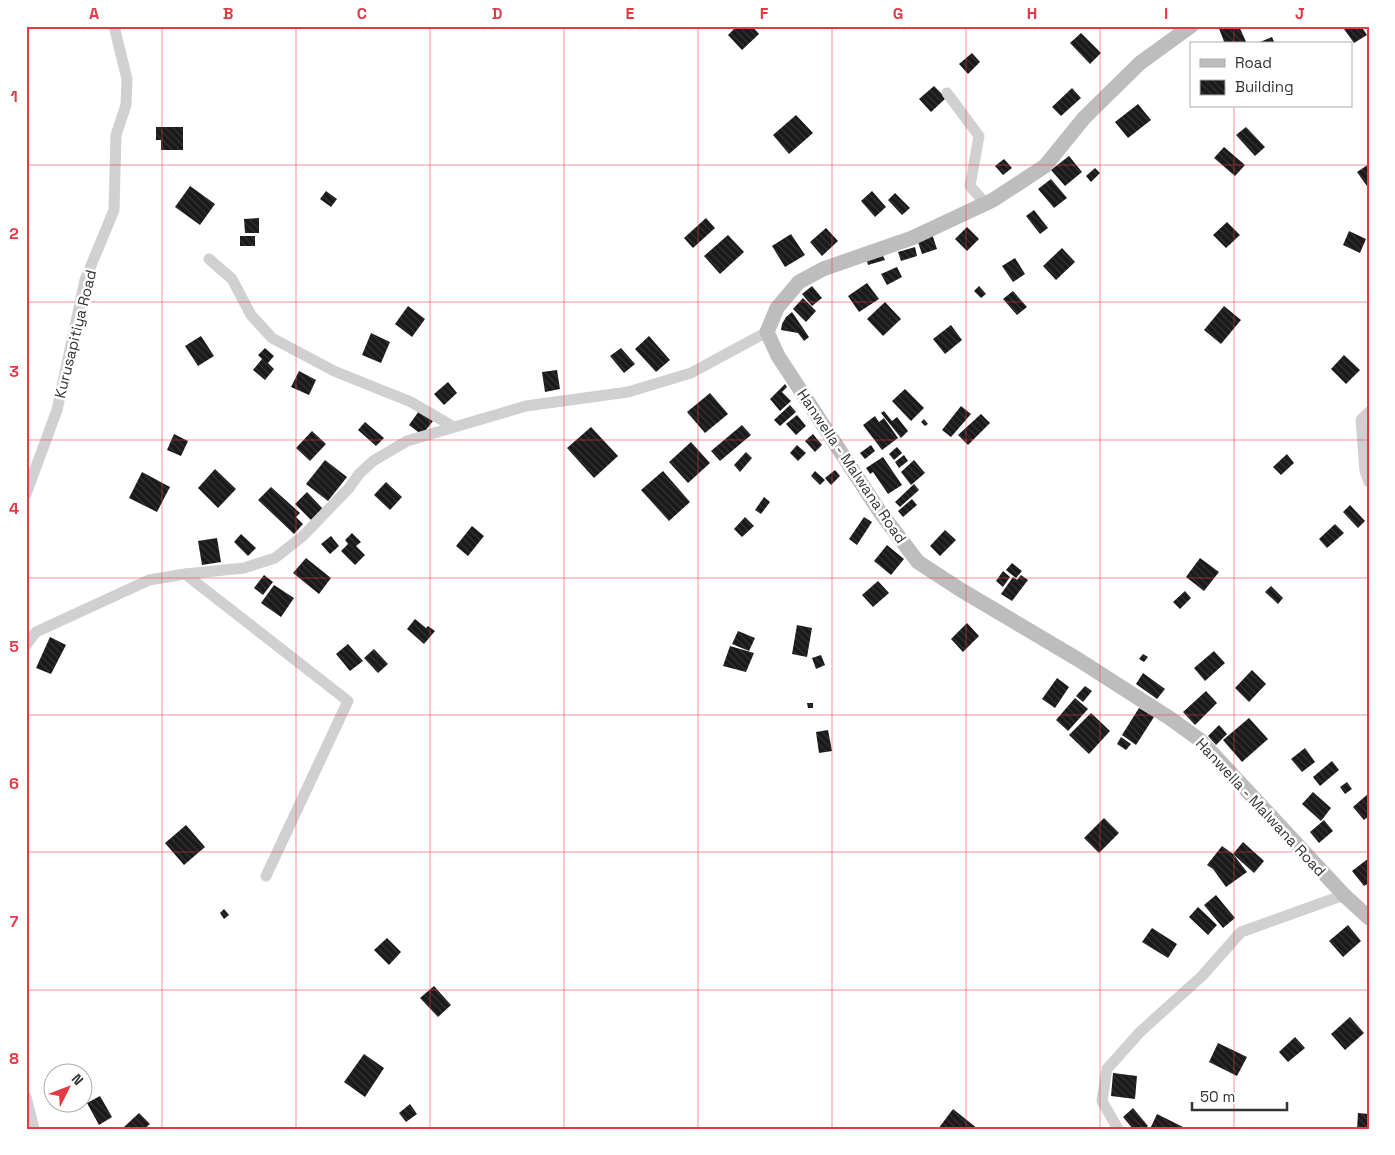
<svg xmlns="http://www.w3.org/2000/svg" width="1395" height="1155" viewBox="0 0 1395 1155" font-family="'Space Grotesk',sans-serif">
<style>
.building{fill:url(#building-back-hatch)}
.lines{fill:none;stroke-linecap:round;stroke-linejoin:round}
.street{stroke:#d0d0d0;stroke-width:11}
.secondary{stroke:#bdbdbd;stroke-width:15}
.grid{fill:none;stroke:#e63946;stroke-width:1;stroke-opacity:0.55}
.labels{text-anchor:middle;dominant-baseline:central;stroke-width:5;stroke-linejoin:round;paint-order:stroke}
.street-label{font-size:15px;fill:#333;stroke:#fff}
.neatline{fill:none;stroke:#e63946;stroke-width:2}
.grid-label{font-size:16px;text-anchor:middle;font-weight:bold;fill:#e63946}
</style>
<defs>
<pattern id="building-back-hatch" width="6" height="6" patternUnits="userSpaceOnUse" patternTransform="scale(1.25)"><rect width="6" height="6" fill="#1a1a1a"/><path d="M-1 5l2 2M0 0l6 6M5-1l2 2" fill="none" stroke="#333"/></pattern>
</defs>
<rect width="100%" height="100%" fill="#fff"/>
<g class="building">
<path d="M737,26H752L759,34L742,50L728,35Z"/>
<path d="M1218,26H1239L1247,44H1225Z"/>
<path d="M1348,26H1361L1367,35L1354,43L1344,29Z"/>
<path d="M1081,33L1101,53L1090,64L1070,43Z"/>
<path d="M1272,37L1275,44H1261L1260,42Z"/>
<path d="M972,53L980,62L968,74L959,64Z"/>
<path d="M934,86L946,98L931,112L919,99Z"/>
<path d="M1072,88L1081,98L1061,116L1052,107Z"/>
<path d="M1138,104L1151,120L1128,138L1115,122Z"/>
<path d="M796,115L813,133L789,154L773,135Z"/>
<path d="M156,127H183V150H161V140H156Z"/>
<path d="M1246,127L1265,147L1255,156L1236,135Z"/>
<path d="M1224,147L1245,165L1235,176L1214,158Z"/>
<path d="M1069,156L1082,172L1065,186L1051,170Z"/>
<path d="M1004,159L1012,168L1003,175L995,166Z"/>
<path d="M1369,164V189L1357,172Z"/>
<path d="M1095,168L1100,173L1091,182L1086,176Z"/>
<path d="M1051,179L1067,198L1054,208L1038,189Z"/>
<path d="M190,186L215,204L200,225L175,207Z"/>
<path d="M326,191L337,199L331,207L320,199Z"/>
<path d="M872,191L886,207L875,217L861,201Z"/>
<path d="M895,193L910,208L902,215L888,200Z"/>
<path d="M1034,210L1048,228L1040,234L1026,216Z"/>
<path d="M259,218V233H245L244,219Z"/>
<path d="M706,218L715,228L693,248L684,238Z"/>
<path d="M1227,222L1240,235L1226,248L1213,235Z"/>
<path d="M967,227L979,239L967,251L955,239Z"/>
<path d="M826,228L838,241L822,256L810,242Z"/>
<path d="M1349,231L1366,239L1360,253L1343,245Z"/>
<path d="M791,234L805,255L785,267L772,246Z"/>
<path d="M932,234L937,249L922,254L917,239Z"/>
<path d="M728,235L744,252L720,274L704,256Z"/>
<rect x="240" y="236" width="15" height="10"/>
<path d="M915,247L917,256L901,261L898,252Z"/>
<path d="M1062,248L1075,262L1056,280L1043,266Z"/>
<path d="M883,256L885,260L868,265L867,261Z"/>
<path d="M1015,258L1025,274L1013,282L1002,266Z"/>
<path d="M897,267L902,277L887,285L881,274Z"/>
<path d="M867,283L879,299L859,312L848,296Z"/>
<path d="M812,286L822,298L812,306L802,294Z"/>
<path d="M979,286L986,294L981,298L974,291Z"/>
<path d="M1013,291L1027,307L1017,315L1003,299Z"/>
<path d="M803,298L816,311L806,322L793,309Z"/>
<path d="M885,302L901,319L883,336L867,319Z"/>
<path d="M408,306L425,319L412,337L395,324Z"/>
<path d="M1224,306L1241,320L1221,344L1204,330Z"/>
<path d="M792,312L809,337L804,341L798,333L781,330L782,324L786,317Z"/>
<path d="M951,325L962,340L945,354L933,339Z"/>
<path d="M371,333L390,342L381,363L362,355Z"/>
<path d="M201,336L214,356L198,366L185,346Z"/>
<path d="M649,336L670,360L656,372L635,349Z"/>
<path d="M265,348L274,356L268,363L274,369L265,380L253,370L262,359L258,355Z"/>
<path d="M621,348L635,364L624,373L610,356Z"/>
<path d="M1344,355L1360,370L1346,384L1331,369Z"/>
<path d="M557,370L560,389L545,392L542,372Z"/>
<path d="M299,371L316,380L309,395L291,387Z"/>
<path d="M448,382L457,393L444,405L434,394Z"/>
<path d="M785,384L787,387L782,392L791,401L780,411L770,399Z"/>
<path d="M905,389L924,408L911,421L892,401Z"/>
<path d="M710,393L728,414L705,433L687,412Z"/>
<path d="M790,405L796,412L780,426L774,420Z"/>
<path d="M961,406L971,414L951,437L942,430Z"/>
<path d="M419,411L433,421L422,435L409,425Z"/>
<path d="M884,411L892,421L897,417L908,431L901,438L881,413Z"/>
<path d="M981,414L990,423L968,445L958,435Z"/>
<path d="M797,415L806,426L796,435L786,424Z"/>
<path d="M875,416L879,422L884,418L898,438L882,450L863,425Z"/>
<path d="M924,419L928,424L925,426L921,422Z"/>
<path d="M365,422L384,438L376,446L358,430Z"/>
<path d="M742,425L751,435L720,461L711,451Z"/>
<path d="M591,427L618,456L594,478L567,448Z"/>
<path d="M312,431L326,444L310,461L296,448Z"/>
<path d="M174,434L188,441L181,456L167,450Z"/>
<path d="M813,434L822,445L815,452L805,441Z"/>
<path d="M691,442L710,463L688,483L669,462Z"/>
<path d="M797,445L806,453L798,461L790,453Z"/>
<path d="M871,445L875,451L865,459L860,453Z"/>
<path d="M897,447L902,453L894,460L889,454Z"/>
<path d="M746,452L752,458L740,472L734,465Z"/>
<path d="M1287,454L1294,463L1281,475L1273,467Z"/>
<path d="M904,455L908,461L899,468L895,462Z"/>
<path d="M883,457L902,485L888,494L873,472L870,474L866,468Z"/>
<path d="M325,460L347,477L328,501L306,484Z"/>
<path d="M914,460L925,473L911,485L901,472Z"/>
<path d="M215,469L236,489L218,508L198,488Z"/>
<path d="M835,470L840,476L831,485L825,478Z"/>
<path d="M663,471L690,502L669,521L641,490Z"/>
<path d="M815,471L825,480L820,485L811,476Z"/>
<path d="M142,472L170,487L157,512L129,498Z"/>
<path d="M386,482L402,497L390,510L374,495Z"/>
<path d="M914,484L919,490L900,507L895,502Z"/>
<path d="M271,487L300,513L296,517L303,524L294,534L258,500Z"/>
<path d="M307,492L323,509L311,520L295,504Z"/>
<path d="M764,497L770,502L761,514L755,510Z"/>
<path d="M912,499L917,505L903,517L898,511Z"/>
<path d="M1350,505L1365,521L1358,528L1343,512Z"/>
<path d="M745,517L754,526L742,537L734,529Z"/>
<path d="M864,517L872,522L857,545L849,539Z"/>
<path d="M1335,524L1344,533L1327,548L1319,539Z"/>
<path d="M472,526L484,536L468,556L456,546Z"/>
<path d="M945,530L956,540L940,556L930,546Z"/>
<path d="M352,533L361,542L356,546L365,555L355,565L341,551L348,544L345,540Z"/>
<path d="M241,534L256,548L248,556L234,542Z"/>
<path d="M331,536L339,546L330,554L321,544Z"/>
<path d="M217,538L221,562L202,565L198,541Z"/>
<path d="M887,545L904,559L891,575L874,561Z"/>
<path d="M306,558L331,578L319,594L293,573Z"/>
<path d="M1200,558L1219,572L1204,591L1186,577Z"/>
<path d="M1012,563L1022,571L1016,578L1006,570Z"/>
<path d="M1003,571L1010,577L1003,587L996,581Z"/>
<path d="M264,575L273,582L263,595L254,588Z"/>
<path d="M1021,575L1028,580L1012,601L1001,594L1013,577L1020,582L1017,580Z"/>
<path d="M878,581L889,593L873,607L862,595Z"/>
<path d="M274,585L294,598L281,617L261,603Z"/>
<path d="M1271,586L1283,598L1278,604L1265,592Z"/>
<path d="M1185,591L1191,598L1180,609L1173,602Z"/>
<path d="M415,619L426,628L428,626L435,631L424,644L407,629Z"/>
<path d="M967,623L979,636L963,652L951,639Z"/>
<path d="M797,625L812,628L807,657L792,654Z"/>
<path d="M738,631L755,638L749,651L732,644Z"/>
<path d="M50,637L66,645L51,674L36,668Z"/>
<path d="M348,644L363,661L350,671L336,654Z"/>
<path d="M730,646L754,653L746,672L723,666Z"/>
<path d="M374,649L388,664L378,673L364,658Z"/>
<path d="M1214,651L1225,663L1205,681L1194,668Z"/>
<path d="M1143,654L1148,657L1144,662L1139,659Z"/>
<path d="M821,655L825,665L816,669L812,658Z"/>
<path d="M1252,670L1266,684L1249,702L1235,688Z"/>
<path d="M1143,673L1165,689L1157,699L1136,684Z"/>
<path d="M1057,678L1069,687L1055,708L1042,699Z"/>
<path d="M1085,686L1092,691L1083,702L1076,696Z"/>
<path d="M1206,691L1217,703L1195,725L1183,712Z"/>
<path d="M1075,698L1088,709L1068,731L1056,720Z"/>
<path d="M807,703H813V708H808Z"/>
<path d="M1139,708L1154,717L1136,745L1122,735Z"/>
<path d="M1091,713L1110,731L1089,754L1069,735Z"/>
<path d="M1249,718L1268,739L1242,762L1223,740Z"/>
<path d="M1219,725L1227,734L1216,745L1208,736Z"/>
<path d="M828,730L832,751L819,753L816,732Z"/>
<path d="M1121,737L1131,744L1126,750L1117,744Z"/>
<path d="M1305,748L1315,762L1302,772L1291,759Z"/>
<path d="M1332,761L1339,770L1320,786L1313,777Z"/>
<path d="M1347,782L1352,789L1345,794L1340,787Z"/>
<path d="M1313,792L1331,808L1321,821L1302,804Z"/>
<path d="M1369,793V816L1364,820L1353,807Z"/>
<path d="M1104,818L1119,833L1099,853L1084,838Z"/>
<path d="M1324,820L1333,831L1319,843L1310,832Z"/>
<path d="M186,825L205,847L184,865L165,843Z"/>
<path d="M1243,842L1264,861L1254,873L1233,854Z"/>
<path d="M1222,846L1233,854L1247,872L1226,887L1213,869L1207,865Z"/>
<path d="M1369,858V883L1364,886L1352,871Z"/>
<path d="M1216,895L1235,918L1223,928L1204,905Z"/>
<path d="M1198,907L1217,925L1208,935L1189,917Z"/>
<path d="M224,909L229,915L224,919L220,913Z"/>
<path d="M1348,925L1361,941L1343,957L1329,941Z"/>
<path d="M1152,928L1177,944L1168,958L1142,942Z"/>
<path d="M387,938L401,952L389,965L374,950Z"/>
<path d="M434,986L451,1005L438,1017L420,998Z"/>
<path d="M1350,1017L1364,1033L1345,1050L1331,1034Z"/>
<path d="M1295,1037L1305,1048L1288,1062L1279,1052Z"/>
<path d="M1218,1043L1247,1057L1237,1076L1209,1062Z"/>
<path d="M364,1054L384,1068L365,1097L344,1082Z"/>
<path d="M1113,1073L1137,1076L1135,1099L1111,1096Z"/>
<path d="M100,1096L112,1117L99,1125L87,1103Z"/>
<path d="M410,1104L417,1114L406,1122L399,1113Z"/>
<path d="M1133,1108L1148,1126L1144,1129H1133L1123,1117Z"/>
<path d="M953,1109L978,1129H938Z"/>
<path d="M139,1113L150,1124L144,1129H125L124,1127Z"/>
<path d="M1358,1113L1369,1114V1129H1357Z"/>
<path d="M1157,1114L1187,1129H1150Z"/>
</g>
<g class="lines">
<g class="street">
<path d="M947,93L979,136L970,186L986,204"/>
<path d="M209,259L232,279L251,315L272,338L334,371L411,402L452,426"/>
<path d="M1369,412L1361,420L1365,471L1369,482"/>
<path d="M26,494L57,410L85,280L114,210L116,135L126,105L127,79L114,26"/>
<path d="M185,574L348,701L266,876"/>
<path d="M26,645L36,632L149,580L185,574L244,568L275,558L303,536L349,488L359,474L373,461L407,441L526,406L628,392L691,373L767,332"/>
<path d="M26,1097L34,1129"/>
<path d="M1118,1129L1102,1101L1107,1069L1140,1032L1202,976L1241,932L1344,895"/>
</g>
<path class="secondary" d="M1191,26L1140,63L1084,118L1045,166L993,200L912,238L823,269L799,282L777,308L767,332L778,356L880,512L918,562L961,590L1079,660L1171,719L1200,740L1344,895L1369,918"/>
</g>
<path class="grid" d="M162,26V1129M296,26V1129M430,26V1129M564,26V1129M698,26V1129M832,26V1129M966,26V1129M1100,26V1129M1234,26V44M1234,106V1129M26,165H1369M26,302H1369M26,440H1369M26,578H1369M26,715H1369M26,852H1369M26,990H1369"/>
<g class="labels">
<g class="street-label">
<text transform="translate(75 334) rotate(-76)">Kurusapitiya Road</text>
<text transform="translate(852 466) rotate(56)">Hanwella - Malwana Road</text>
<text transform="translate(1261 807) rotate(47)">Hanwella - Malwana Road</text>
</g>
</g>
<rect width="1395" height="1155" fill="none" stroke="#ffffff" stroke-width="55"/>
<rect x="1190" y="42" width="162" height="65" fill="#ffffff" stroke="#adadad"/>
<rect x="1200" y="59" width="25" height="8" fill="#bdbdbd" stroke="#adadad"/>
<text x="1235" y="68" font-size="15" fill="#333333">Road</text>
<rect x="1200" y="80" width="25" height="15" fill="url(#building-back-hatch)" stroke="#adadad"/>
<text x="1235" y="92" font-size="15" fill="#333333">Building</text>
<g transform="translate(68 1088) rotate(48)"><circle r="24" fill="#ffffff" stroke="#adadad"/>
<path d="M0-4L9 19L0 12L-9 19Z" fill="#e63946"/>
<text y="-8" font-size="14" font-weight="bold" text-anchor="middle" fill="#333333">N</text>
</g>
<path d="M1192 1102v8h95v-8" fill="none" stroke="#333333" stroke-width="2.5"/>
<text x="1200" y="1102" font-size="15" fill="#333333" stroke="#ffffff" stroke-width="4" paint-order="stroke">50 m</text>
<rect x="28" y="28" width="1340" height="1100" class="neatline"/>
<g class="grid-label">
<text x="94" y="19">A</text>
<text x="228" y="19">B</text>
<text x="362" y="19">C</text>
<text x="497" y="19">D</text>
<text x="630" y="19">E</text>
<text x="764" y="19">F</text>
<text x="898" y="19">G</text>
<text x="1032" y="19">H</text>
<text x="1166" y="19">I</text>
<text x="1300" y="19">J</text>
<text x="14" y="102">1</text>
<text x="14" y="239">2</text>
<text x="14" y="377">3</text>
<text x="14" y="514">4</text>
<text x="14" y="652">5</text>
<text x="14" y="789">6</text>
<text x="14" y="927">7</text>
<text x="14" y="1064">8</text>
</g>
</svg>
